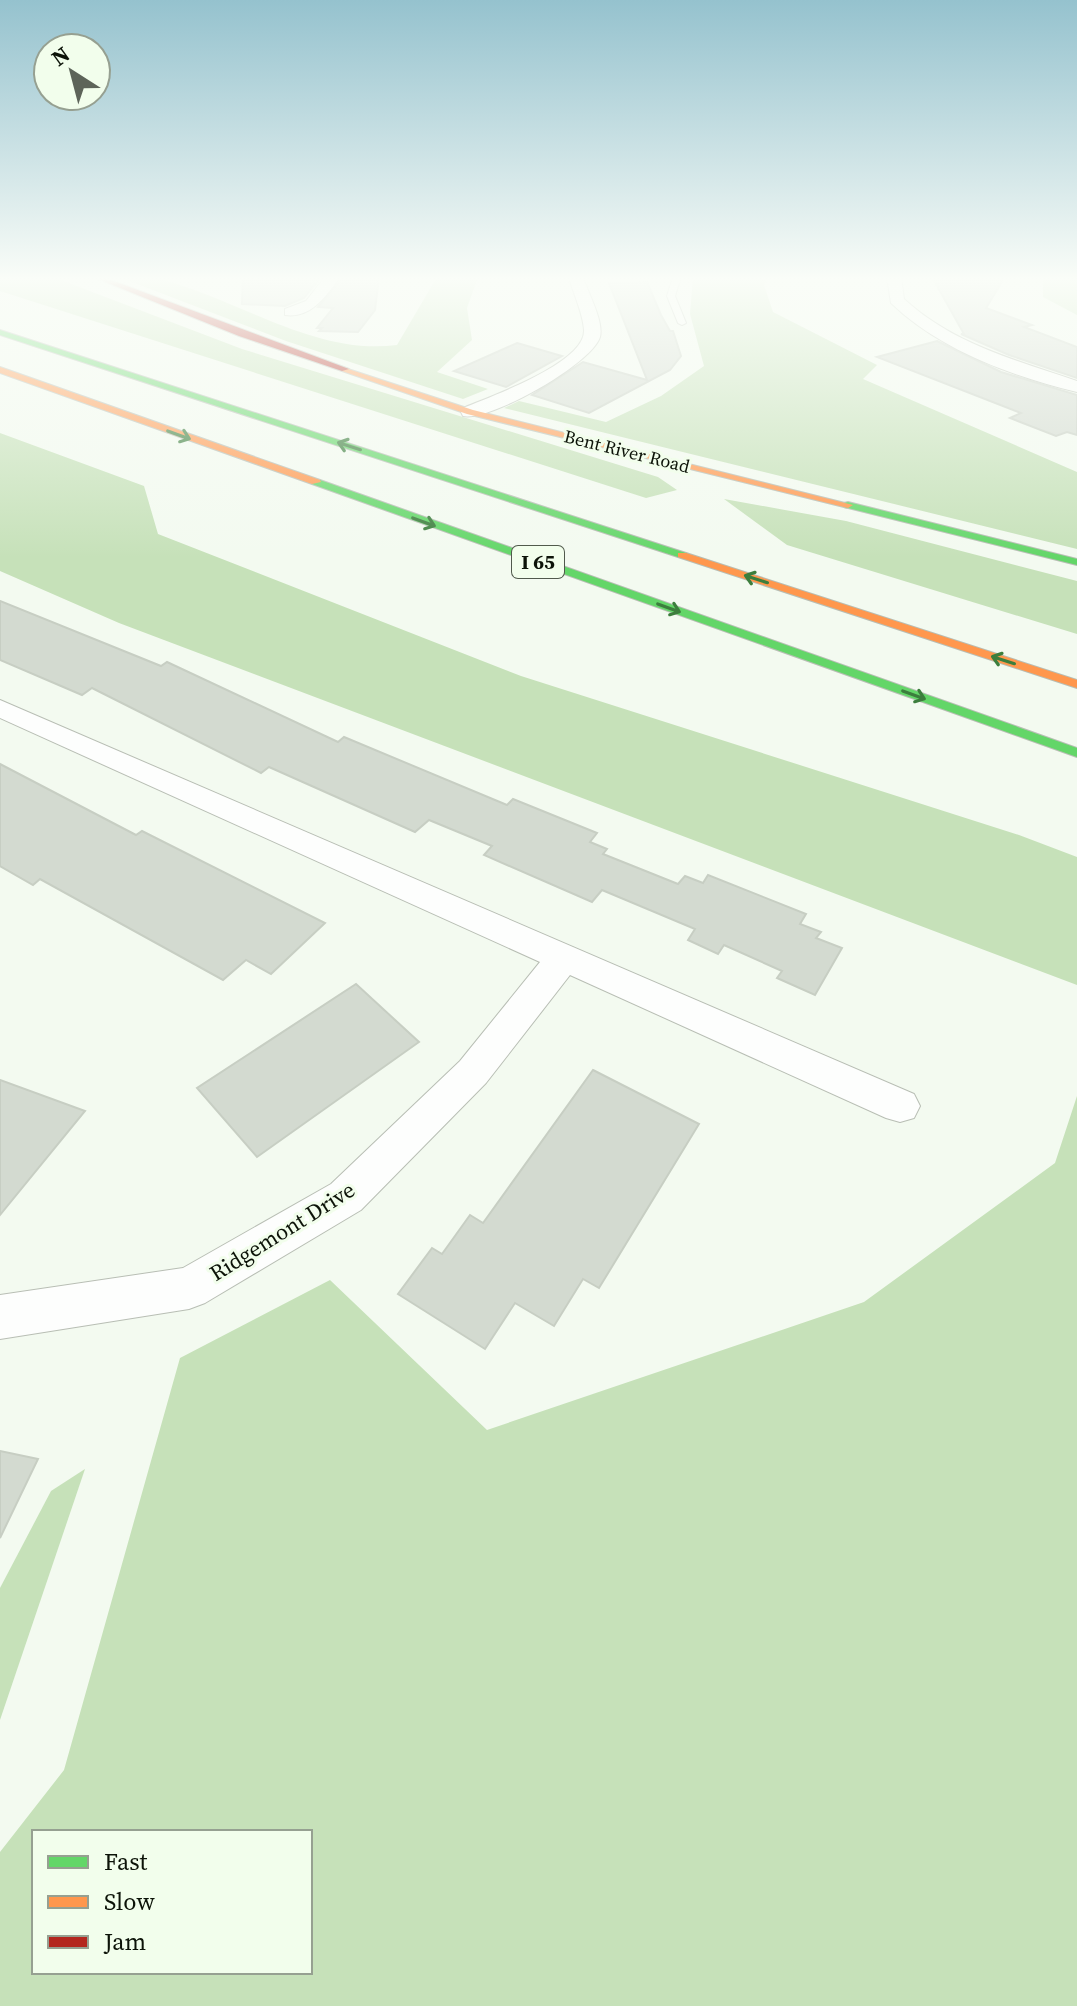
<svg xmlns="http://www.w3.org/2000/svg" width="1077" height="2006" viewBox="0 0 1077 2006" font-family="'Source Serif 4',serif">
<style>
.forest{fill:#c6e1b9;fill-rule:evenodd}
.building{fill:#d3dad0;stroke:#c7cec3;stroke-width:2}
.lines{fill:none;stroke-linecap:round;stroke-linejoin:round}
.lane-casing{stroke:#b8beb4;stroke-width:2}
.street-casing{stroke:#b8beb4;stroke-width:2}
.fast-casing{stroke:#b8beb4;stroke-width:2}
.slow-casing{stroke:#b8beb4;stroke-width:2}
.jam-casing{stroke:#b8beb4;stroke-width:2}
.lane{fill:#fdfefd;fill-rule:evenodd}
.street{fill:#fdfefd;fill-rule:evenodd}
.fast{fill:#63d668;fill-rule:evenodd}
.slow{fill:#ff974d;fill-rule:evenodd}
.jam{fill:#b3261e;fill-rule:evenodd}
.oneway{stroke:#3c7e3d}
.labels{text-anchor:middle;dominant-baseline:central;stroke-width:6;stroke-linejoin:round;paint-order:stroke}
.far-street-label{font-size:18px;fill:#0c1308;stroke:#f2feec}
.shield{fill:#f2feec;stroke:#515a4c;stroke-width:2}
.shield-label{font-size:20px;font-weight:bold;fill:#0c1308}
.street-label{font-size:22px;fill:#0c1308;stroke:#f2feec}
</style>
<rect width="100%" height="100%" fill="#f3faf0"/>
<g class="forest">
<path d="M0,277H53L242,349L658,477L677,490L646,498L0,291Z"/>
<path d="M119,277C131,277 145,275 156,278C235,297 314,356 397,345L437,277H478L467,308L472,340L437,372L488,389L463,399L286,341Z"/>
<path d="M693,277H768L764,285L773,312L877,365L863,379L1077,472V549L504,408L519,401L606,422L661,396L704,366L690,314Z"/>
<path d="M1043,277H1077V315L1043,297Z"/>
<path d="M0,433L144,486L158,534L521,676L1019,835L1077,857V985L119,623L0,571Z"/>
<path d="M724,499L846,521L1077,581V634L787,545Z"/>
<path d="M1077,1096V2006H0V1852L64,1770L180,1358L330,1280L487,1430L864,1302L1055,1163ZM34,1832H310V1972H34Z"/>
<path d="M85,1469L0,1720V1588L51,1491Z"/>
</g>
<g class="building">
<path d="M243,277H321L304,298L285,306L242,304Z"/>
<path d="M343,277H379L375,310L358,332L319,331L322,328H317L333,308L318,307Z"/>
<path d="M932,277H1005L986,308L1032,325L1024,327L1077,347V378L1009,355L961,334H964Z"/>
<path d="M647,282L661,315L670,331H673L681,356L670,370L589,413L532,395L583,362L647,380L609,283Z"/>
<path d="M937,341L1001,372L1077,395V435L1067,432L1056,436L1010,418L1021,413L877,357Z"/>
<path d="M517,343L562,356L506,387L454,371Z"/>
<path d="M0,601L161,666L167,662L338,742L344,737L507,805L513,799L597,833L590,842L607,849L603,854L678,884L685,876L703,883L708,875L806,914L800,924L821,932L816,938L842,948L815,995L777,978L782,971L724,945L718,954L688,940L695,929L602,890L592,902L484,855L492,846L429,820L415,832L269,767L261,773L92,688L82,695L0,660Z"/>
<path d="M0,764L136,835L142,831L325,923L271,974L246,960L223,980L40,879L33,885L0,866Z"/>
<path d="M356,984L419,1042L257,1157L197,1088Z"/>
<path d="M593,1070L699,1124L599,1288L583,1279L554,1326L515,1303L485,1349L398,1294L432,1248L442,1254L470,1215L483,1223Z"/>
<path d="M0,1080L85,1111L0,1215Z"/>
<path d="M0,1451L38,1459L0,1538Z"/>
</g>
<g class="lines">
<defs>
<path id="lane" d="M673,277H681L675,296L686,323L682,325L678,323L667,296Z"/>
<g id="street">
<path d="M325,277H340C327,295 311,319 285,315V309L306,301Z"/>
<path d="M569,277H583C588,293 604,321 600,337C592,364 489,422 463,416L461,412L463,408C489,397 586,363 584,330C583,313 573,293 569,277Z"/>
<path d="M887,277H901L904,299C953,344 1015,360 1077,381V392C1011,376 940,350 891,303Z"/>
<path d="M0,700L914,1094L920,1106L914,1118L900,1122L886,1118L570,975L486,1083L361,1210L205,1303L189,1309L0,1339V1295L183,1268L331,1184L460,1061L540,962L0,718Z"/>
</g>
<g id="fast">
<path d="M0,330L686,553L688,555L678,557L0,335Z"/>
<path d="M312,480H320L1077,748V757L312,484Z"/>
<path d="M848,502L1077,559V565L844,507V503Z"/>
</g>
<g id="slow">
<path d="M0,367L320,480L321,482L312,484L0,373Z"/>
<path d="M342,367L473,410L853,505L848,508L467,414L342,371Z"/>
<path d="M678,553H686L1077,680V688L678,557Z"/>
</g>
<path id="jam" d="M93,277H103L349,369L342,371L239,336Z"/>
</defs>
<use href="#lane" class="lane-casing"/>
<use href="#street" class="street-casing"/>
<use href="#fast" class="fast-casing"/>
<use href="#slow" class="slow-casing"/>
<use href="#jam" class="jam-casing"/>
<use href="#lane" class="lane"/>
<use href="#street" class="street"/>
<use href="#fast" class="fast"/>
<use href="#slow" class="slow"/>
<use href="#jam" class="jam"/>
</g>
<defs><path id="oneway-shaft" d="M-6 0H5M1.5-3L5.5 0L1.5 3" fill="none" stroke-width="1.6" stroke-linecap="round" stroke-linejoin="round" transform="scale(2)"/></defs>
<g class="oneway">
<use href="#oneway-shaft" transform="translate(179 435) rotate(20)"/>
<use href="#oneway-shaft" transform="translate(349 446) rotate(-162)"/>
<use href="#oneway-shaft" transform="translate(424 522) rotate(20)"/>
<use href="#oneway-shaft" transform="translate(756 579) rotate(-162)"/>
<use href="#oneway-shaft" transform="translate(669 608) rotate(20)"/>
<use href="#oneway-shaft" transform="translate(1003 660) rotate(-162)"/>
<use href="#oneway-shaft" transform="translate(914 695) rotate(20)"/>
</g>
<linearGradient id="sky" x2="0" y2="1"><stop stop-color="#95c2ce"/><stop offset="0.5" stop-color="#fafdf8"/><stop offset="1" stop-color="#fafdf8" stop-opacity="0"/></linearGradient>
<rect width="1077" height="558" fill="url(#sky)"/>
<g class="labels">
<g class="far-street-label">
<text transform="translate(627 451) rotate(14)">Bent River Road</text>
</g>
<rect class="shield" x="512" y="546" width="52" height="32" rx="6"/>
<g class="shield-label">
<text x="538" y="562">I 65</text>
</g>
<g class="street-label">
<text transform="translate(282 1231) rotate(-32)">Ridgemont Drive</text>
</g>
</g>
<rect x="32" y="1830" width="280" height="144" fill="#f2feec" stroke="#96a091" stroke-width="2"/>
<rect x="48" y="1856" width="40" height="12" fill="#63d668" stroke="#96a091" stroke-width="2"/>
<text x="104" y="1870" font-size="24" fill="#0c1308">Fast</text>
<rect x="48" y="1896" width="40" height="12" fill="#ff974d" stroke="#96a091" stroke-width="2"/>
<text x="104" y="1910" font-size="24" fill="#0c1308">Slow</text>
<rect x="48" y="1936" width="40" height="12" fill="#b3261e" stroke="#96a091" stroke-width="2"/>
<text x="104" y="1950" font-size="24" fill="#0c1308">Jam</text>
<g transform="translate(72 72) rotate(324)"><circle r="38" fill="#f2feec" stroke="#96a091" stroke-width="2"/>
<path d="M0-6L14 30L0 20L-14 30Z" fill="#5d6459"/>
<text y="-12" font-size="22" font-weight="bold" text-anchor="middle" fill="#0c1308">N</text>
</g>
</svg>
